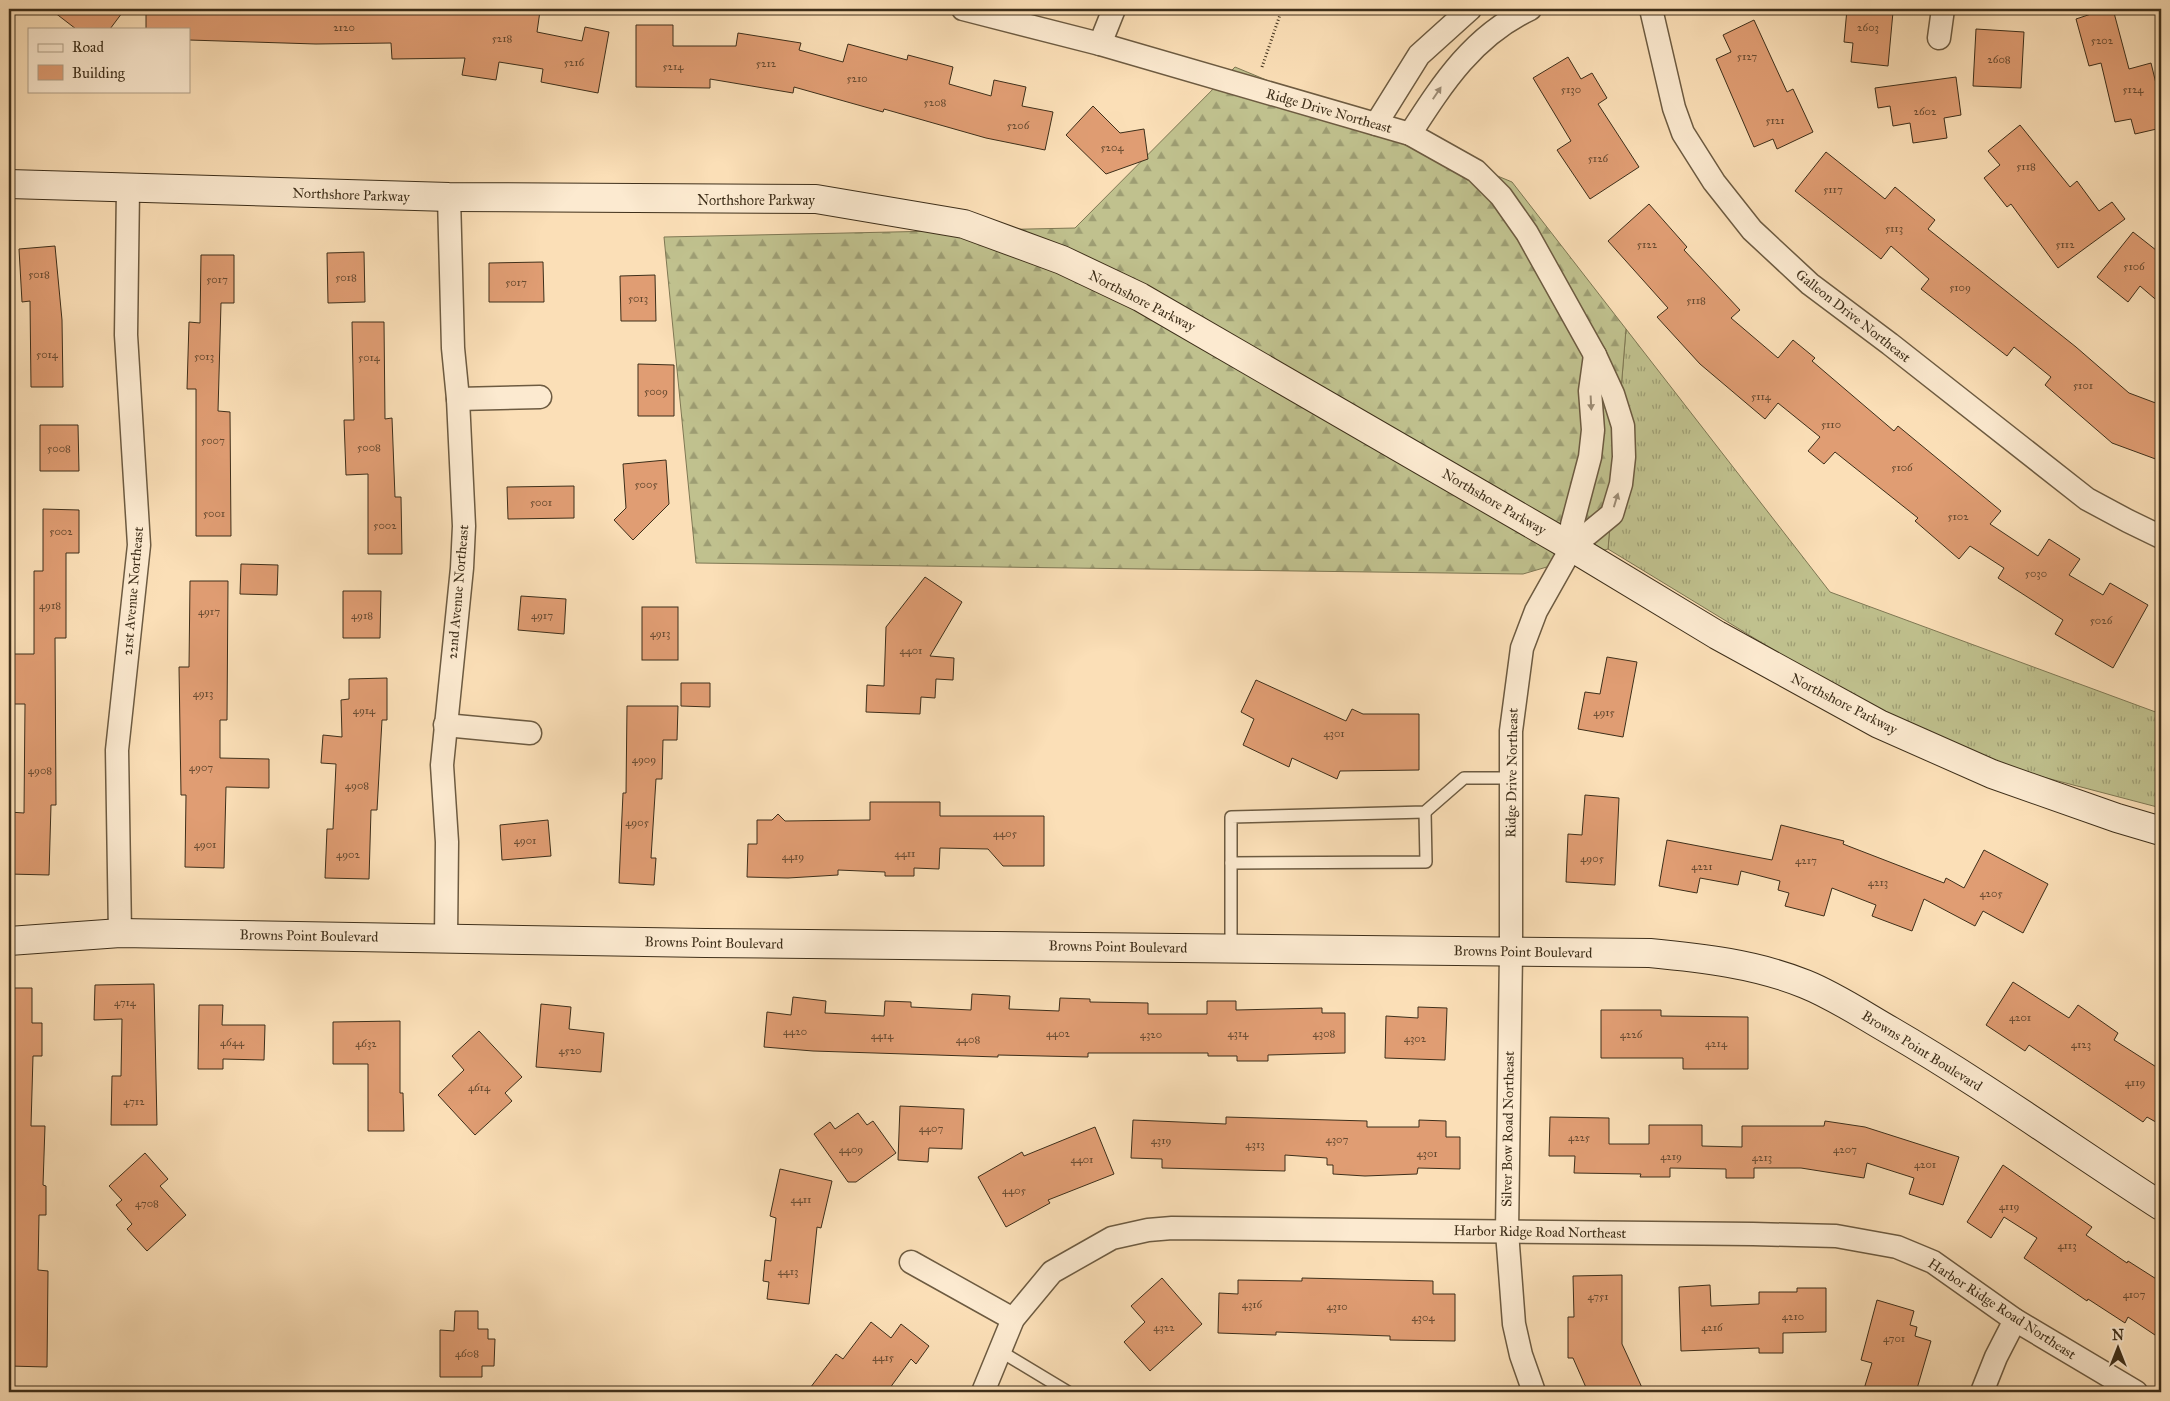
<svg xmlns="http://www.w3.org/2000/svg" width="2170" height="1401" viewBox="0 0 2170 1401" font-family="'IM FELL Great Primer',serif">
<style>
.grass{fill:url(#grass-tufts);stroke:#7f7854}
.forest{fill:url(#forest-firs);stroke:#7f7854}
.building{fill:#e09d73;stroke:#3e2f1a}
.lines{fill:none;stroke-linecap:round;stroke-linejoin:round}
.lane-casing{stroke:#6d5b41;stroke-width:14}
.street-casing{stroke:#6d5b41;stroke-width:25}
.secondary-casing{stroke:#3e2f1a;stroke-width:30}
.path{stroke:#3e2f1a;stroke-width:3;stroke-dasharray:1 2.5;stroke-linecap:butt}
.lane{stroke:#fcead0;stroke-width:11}
.street{stroke:#fcead0;stroke-width:22}
.secondary{stroke:#fcead0;stroke-width:28}
.oneway{fill:#9d8c75}
.labels{text-anchor:middle;dominant-baseline:central;stroke-width:4;stroke-linejoin:round;paint-order:stroke}
.number-label{font-size:11px;fill:#664a30}
.street-label{font-size:14px;fill:#3e2f1a;stroke:#fcead0}
</style>
<defs>
<pattern id="grass-tufts" width="24" height="20" patternUnits="userSpaceOnUse" patternTransform="scale(1.25)"><rect width="24" height="20" fill="#c0c18e"/><path d="M3 7l-1-3M5 7V3M7 7l1-3M15 17l-1-3M17 17v-4M19 17l1-3" fill="none" stroke="#9d9d73"/></pattern>
<pattern id="forest-firs" width="22" height="20" patternUnits="userSpaceOnUse" patternTransform="scale(1.25)"><rect width="22" height="20" fill="#c0c18e"/><path d="M5 1l3.5 6h-7zM16 11l3.5 6h-7z" fill="#9d9d73"/></pattern>
</defs>
<rect width="100%" height="100%" fill="#fbdfb7"/>
<filter id="stains"><feTurbulence type="fractalNoise" baseFrequency=".004" numOctaves="4"/><feColorMatrix values="0 0 0 0 .2 0 0 0 0 .09 0 0 0 0 .02 0 0 0 .5 -.17"/></filter>
<radialGradient id="worn" r=".72"><stop offset=".6" stop-color="#630" stop-opacity="0"/><stop offset="1" stop-color="#630" stop-opacity=".3"/></radialGradient>
<path class="grass" d="M1626,329L1830,592L2161,714V808L1936,749L1608,549Z"/>
<path class="forest" d="M1235,67L1512,182L1626,329L1608,549L1523,574L696,563L664,237L1075,228Z"/>
<g class="building">
<path d="M50,9H125L110,29H76Z"/>
<path d="M146,9H466L498,14L499,9H523L540,11L537,32L582,41L585,27L609,32L598,93L541,82L543,69L499,62L496,80L462,75L465,58L392,59L391,43L316,44L189,40V29H146Z"/>
<path d="M1847,9L1893,12L1888,66L1851,62L1853,43L1844,42Z"/>
<path d="M2092,9H2113L2129,69L2151,63L2161,104V128L2135,134L2131,119L2115,122L2101,63L2089,66L2076,19L2094,13Z"/>
<path d="M1754,20L1787,92L1793,89L1813,132L1777,149L1773,139L1754,147L1716,59L1731,52L1723,35Z"/>
<path d="M636,25H673V46H736L738,33L801,43L799,50L843,62L848,44L907,60L908,55L953,67L949,84L991,96L994,80L1026,87L1022,106L1053,112L1045,150L986,138L884,109L883,112L794,87L793,93L710,79V88L636,87Z"/>
<path d="M1976,29L2024,32L2021,88L1973,86Z"/>
<path d="M1568,57L1581,79L1592,73L1607,98L1598,104L1639,167L1590,199L1557,150L1571,141L1533,78Z"/>
<path d="M1956,77L1961,115L1944,118L1947,138L1913,143L1910,123L1893,126L1890,106L1878,108L1875,88Z"/>
<path d="M1093,106L1120,133L1144,129L1148,159L1106,174L1066,135Z"/>
<path d="M2020,125L2070,187L2077,181L2099,211L2112,202L2125,219L2058,268L2011,204L2007,207L1984,178L2000,165L1988,151Z"/>
<path d="M1826,152L1885,199L1895,187L1935,220L1928,229L2076,347L2129,393L2161,405V461L2112,443L2045,385L2051,377L2014,347L2007,356L1921,289L1929,279L1891,246L1881,259L1795,191Z"/>
<path d="M1649,204L1687,247L1684,250L1740,310L1731,318L1778,358L1793,340L1815,358L1812,361L1894,431L1898,426L2001,511L1990,524L2038,556L2049,539L2080,559L2069,575L2103,595L2110,583L2148,605L2113,668L2055,634L2063,620L1998,578L2004,568L1970,546L1959,559L1915,521L1918,518L1835,452L1824,464L1808,451L1820,437L1778,403L1765,419L1700,364L1657,317L1668,308L1608,241Z"/>
<path d="M2133,232L2161,254V304L2140,286L2128,302L2097,277Z"/>
<path d="M55,246L62,320L63,387H31L30,301L22,302L19,249Z"/>
<path d="M364,252L365,302L328,303L327,253Z"/>
<path d="M201,255H234V303H221L218,411L230,412L231,536H196V389H187L189,322L200,323Z"/>
<path d="M543,262L544,302H489V263Z"/>
<path d="M655,275L656,321H621L620,276Z"/>
<path d="M352,322H384L385,419L392,418L395,497H401L402,554H368V474L346,475L344,420H354Z"/>
<path d="M638,364L674,365V416H638Z"/>
<path d="M40,425H78L79,471H40Z"/>
<path d="M666,460L669,504L633,540L614,520L626,508L623,464Z"/>
<path d="M574,486V518L508,519L507,487Z"/>
<path d="M43,509L79,510V553H66V638H55L56,805H51L49,875L9,874V812L24,813L25,704H9V654H34V571H43Z"/>
<path d="M241,564L278,565L277,595L240,594Z"/>
<path d="M925,577L962,602L930,656L954,658L953,680L936,679L935,698L921,697L920,714L866,712L867,685L884,686L886,627Z"/>
<path d="M190,581H228L227,720H220V758L269,759V788L226,787L224,868L185,867L186,795H181L179,667H189Z"/>
<path d="M343,591H381L380,638H343Z"/>
<path d="M521,596L566,599L564,634L518,630Z"/>
<rect x="642" y="607" width="36" height="53"/>
<path d="M1607,657L1637,662L1623,737L1578,729L1585,692L1600,694Z"/>
<path d="M387,678V720H382L377,810H371L369,879L325,878L327,829H333L336,764L321,763L323,735L342,737L341,700L349,699V679Z"/>
<path d="M1256,680L1346,721L1352,709L1363,714H1419V770L1340,771L1337,779L1292,758L1289,767L1243,745L1254,719L1241,712Z"/>
<path d="M681,683H710V707L681,706Z"/>
<path d="M627,706H678L677,740H663L662,779H656L651,858H656L654,885L619,883L623,793H626Z"/>
<path d="M1585,795L1619,798L1615,885L1566,882L1568,834L1582,835Z"/>
<path d="M870,802H940V816H1044V866H1003L988,849L940,848L939,869L914,868V876H885V872L838,870V875L788,878L747,877L748,844H757V820H772L778,814L785,821L870,820Z"/>
<path d="M548,820L551,856L502,860L500,825Z"/>
<path d="M1781,825L1844,841L1843,844L1944,883L1946,878L1964,888L1984,850L2048,884L2023,933L1983,911L1975,926L1924,899L1912,931L1872,916L1876,905L1832,888L1824,916L1785,906L1789,893L1778,890L1780,881L1741,871L1738,885L1700,878L1697,893L1659,886L1667,840L1772,860Z"/>
<path d="M2013,982L2069,1018L2078,1005L2118,1033L2114,1040L2161,1070V1125L2147,1117L2143,1122L2029,1045L2025,1051L1986,1025Z"/>
<path d="M154,984L157,1125H111L112,1076H121L122,1019L94,1020L95,985Z"/>
<path d="M9,988H32V1023H42V1056H33L31,1126H45L43,1185L46,1186V1215H39L38,1270L48,1271L47,1367L9,1366Z"/>
<path d="M972,994L1010,996L1009,1009L1059,1011L1060,998L1090,999V1002L1148,1003V1014H1207V1001H1236V1010L1322,1008V1013H1345V1053L1268,1055V1061H1237V1056H1208V1053H1088V1057L998,1055V1057L813,1051L764,1047L767,1012L791,1015L793,997L826,1001L825,1013L884,1016L885,1001L911,1002V1007L971,1010Z"/>
<path d="M541,1004L571,1007L569,1029L604,1033L601,1072L536,1067Z"/>
<path d="M199,1005H223L222,1025H265L264,1060L223,1059V1069H198Z"/>
<path d="M1418,1007L1447,1008L1445,1060L1385,1058L1386,1016L1418,1018Z"/>
<path d="M1601,1010H1661V1016L1748,1017V1069H1683V1058H1601Z"/>
<path d="M400,1021V1093H403L404,1131H368V1064H333V1022Z"/>
<path d="M479,1031L522,1077L505,1093L512,1101L475,1135L438,1095L464,1070L452,1056Z"/>
<path d="M900,1106L964,1109L962,1149L929,1148L928,1162L898,1160Z"/>
<path d="M858,1113L867,1125L873,1121L896,1153L856,1182H848L814,1134L830,1122L835,1129Z"/>
<path d="M1226,1117L1367,1121V1127H1419V1120L1446,1121V1137H1460V1169L1418,1168L1417,1174L1365,1176L1333,1174V1165H1327V1158L1285,1155V1171L1162,1168V1159L1131,1158L1133,1120L1226,1124Z"/>
<path d="M1550,1117L1609,1118V1144H1649V1125H1702V1146L1742,1147V1126H1824L1825,1121L1865,1127L1959,1157L1943,1205L1909,1194L1914,1178L1867,1163L1864,1178L1801,1168H1754V1178H1726V1169L1670,1168V1177H1640L1641,1174L1574,1173L1575,1156H1549Z"/>
<path d="M1095,1127L1114,1174L1048,1200L1050,1203L1006,1227L978,1177L1022,1152L1024,1156Z"/>
<path d="M145,1153L168,1179L160,1186L186,1215L147,1251L127,1229L132,1224L116,1205L122,1200L109,1186Z"/>
<path d="M2003,1165L2092,1227L2086,1235L2127,1263L2128,1261L2161,1282V1339L2128,1317L2125,1323L2088,1299L2087,1301L2024,1258L2037,1238L2004,1217L1991,1238L1967,1222Z"/>
<path d="M780,1169L832,1181L821,1228L817,1227L809,1304L767,1299L769,1282L763,1281L765,1260L771,1261L776,1218L770,1216Z"/>
<path d="M1622,1275V1344L1644,1392H1588L1573,1358H1568V1317H1574L1573,1276Z"/>
<path d="M1162,1278L1202,1324L1150,1371L1124,1342L1145,1322L1131,1306Z"/>
<path d="M1302,1278L1433,1281V1294H1455V1341L1390,1340V1336L1276,1332V1335L1218,1333L1219,1293L1238,1294V1280L1302,1281Z"/>
<path d="M1710,1285L1711,1306L1759,1304V1292H1797V1288H1826V1332L1783,1333V1353H1759V1348L1681,1351L1679,1287Z"/>
<path d="M1877,1300L1914,1311L1910,1325L1917,1327L1915,1336L1931,1341L1916,1392H1863L1872,1363L1861,1360Z"/>
<path d="M455,1311H478V1329H488V1339H495L494,1366H482V1377H440V1330L454,1331Z"/>
<path d="M871,1322L891,1338L901,1324L929,1346L916,1364L911,1359L887,1392H807L836,1354L843,1359Z"/>
</g>
<g class="lines">
<defs>
<g id="lane">
<path d="M1231,863L1426,862L1425,812"/>
<path d="M1231,949V817L1425,812L1464,778H1511"/>
<path d="M1000,1351L1068,1392"/>
</g>
<g id="street">
<path d="M963,9L1100,44L1410,134L1476,171L1501,196L1527,233L1595,355L1613,394L1623,426L1624,457L1621,484L1612,514L1572,547L1536,611L1522,648L1511,731V952L1507,1232L1514,1324L1521,1355L1534,1392"/>
<path d="M1651,9L1674,108L1683,133L1714,182L1752,230L1810,284L1890,344L2087,499L2128,521L2161,537"/>
<path d="M1939,38L1943,9"/>
<path d="M1100,44L1114,9"/>
<path d="M1376,124L1419,55L1470,9"/>
<path d="M1410,134C1443,83 1473,36 1530,9"/>
<path d="M458,399L540,397"/>
<path d="M1572,547V525L1590,457L1593,430L1590,391L1595,355"/>
<path d="M445,725L530,733"/>
<path d="M120,933L117,750L139,545L126,335L128,189"/>
<path d="M446,938L447,842L442,765L462,568L464,526L458,399L453,348L449,197"/>
<path d="M911,1262L1013,1319"/>
<path d="M983,1392L1013,1319L1052,1272L1112,1238L1148,1230L1172,1228L1753,1234L1836,1236L1897,1247L1933,1262L2015,1320L2136,1392"/>
<path d="M1982,1392L1996,1357L2015,1320"/>
</g>
<g id="secondary">
<path d="M9,184L449,197L816,199L964,224L1062,260L1140,297L1568,545L1717,635L1879,724L1992,774L2117,818L2161,831"/>
<path d="M9,941L120,933L705,943L1650,953C1702,958 1756,964 1805,984C1835,996 1863,1015 1891,1031C1984,1085 2071,1148 2161,1206"/>
</g>
</defs>
<use href="#lane" class="lane-casing"/>
<use href="#street" class="street-casing"/>
<use href="#secondary" class="secondary-casing"/>
<path class="path" d="M1262,67L1282,9"/>
<use href="#lane" class="lane"/>
<use href="#street" class="street"/>
<use href="#secondary" class="secondary"/>
</g>
<defs><path id="oneway-solid" d="M-6-.8H1V-3.2L6.5 0L1 3.2V.8H-6Z" transform="scale(1.25)"/></defs>
<g class="oneway">
<use href="#oneway-solid" transform="translate(1437 93) rotate(-56)"/>
<use href="#oneway-solid" transform="translate(1591 403) rotate(87)"/>
<use href="#oneway-solid" transform="translate(1616 500) rotate(-73)"/>
</g>
<g class="labels">
<g class="number-label">
<text x="344" y="27">2120</text>
<text x="1868" y="27">2603</text>
<text x="502" y="38">5218</text>
<text x="2102" y="40">5202</text>
<text x="1747" y="56">5127</text>
<text x="1999" y="59">2608</text>
<text x="574" y="62">5216</text>
<text x="766" y="63">5212</text>
<text x="673" y="66">5214</text>
<text x="857" y="78">5210</text>
<text x="1571" y="89">5130</text>
<text x="2133" y="89">5124</text>
<text x="935" y="102">5208</text>
<text x="1925" y="111">2602</text>
<text x="1775" y="120">5121</text>
<text x="1018" y="125">5206</text>
<text x="1112" y="147">5204</text>
<text x="1598" y="158">5126</text>
<text x="2026" y="166">5118</text>
<text x="1833" y="189">5117</text>
<text x="1894" y="228">5113</text>
<text x="1647" y="244">5122</text>
<text x="2065" y="244">5112</text>
<text x="2134" y="266">5106</text>
<text x="39" y="274">5018</text>
<text x="346" y="277">5018</text>
<text x="217" y="279">5017</text>
<text x="516" y="282">5017</text>
<text x="1960" y="287">5109</text>
<text x="638" y="298">5013</text>
<text x="1696" y="300">5118</text>
<text x="47" y="354">5014</text>
<text x="204" y="356">5013</text>
<text x="369" y="357">5014</text>
<text x="2083" y="385">5101</text>
<text x="656" y="391">5009</text>
<text x="1761" y="396">5114</text>
<text x="1831" y="424">5110</text>
<text x="213" y="440">5007</text>
<text x="369" y="447">5008</text>
<text x="59" y="448">5008</text>
<text x="1902" y="467">5106</text>
<text x="646" y="484">5005</text>
<text x="541" y="502">5001</text>
<text x="214" y="513">5001</text>
<text x="1958" y="516">5102</text>
<text x="385" y="525">5002</text>
<text x="61" y="531">5002</text>
<text x="2036" y="573">5030</text>
<text x="50" y="605">4918</text>
<text x="209" y="611">4917</text>
<text x="362" y="615">4918</text>
<text x="542" y="615">4917</text>
<text x="2101" y="620">5026</text>
<text x="660" y="633">4913</text>
<text x="911" y="650">4401</text>
<text x="203" y="693">4913</text>
<text x="364" y="710">4914</text>
<text x="1604" y="712">4915</text>
<text x="1334" y="733">4301</text>
<text x="644" y="759">4909</text>
<text x="201" y="767">4907</text>
<text x="40" y="770">4908</text>
<text x="357" y="785">4908</text>
<text x="637" y="822">4905</text>
<text x="1005" y="833">4405</text>
<text x="525" y="840">4901</text>
<text x="205" y="844">4901</text>
<text x="905" y="853">4411</text>
<text x="348" y="854">4902</text>
<text x="793" y="856">4419</text>
<text x="1592" y="858">4905</text>
<text x="1806" y="860">4217</text>
<text x="1702" y="866">4221</text>
<text x="1878" y="882">4213</text>
<text x="1991" y="893">4205</text>
<text x="125" y="1002">4714</text>
<text x="2020" y="1017">4201</text>
<text x="795" y="1031">4420</text>
<text x="1058" y="1033">4402</text>
<text x="1238" y="1033">4314</text>
<text x="1324" y="1033">4308</text>
<text x="1151" y="1034">4320</text>
<text x="1631" y="1034">4226</text>
<text x="882" y="1035">4414</text>
<text x="1415" y="1038">4302</text>
<text x="968" y="1039">4408</text>
<text x="232" y="1042">4644</text>
<text x="366" y="1043">4632</text>
<text x="1716" y="1043">4214</text>
<text x="2081" y="1044">4123</text>
<text x="570" y="1050">4520</text>
<text x="2135" y="1082">4119</text>
<text x="479" y="1087">4614</text>
<text x="134" y="1101">4712</text>
<text x="931" y="1128">4407</text>
<text x="1579" y="1137">4225</text>
<text x="1337" y="1139">4307</text>
<text x="1161" y="1140">4319</text>
<text x="1255" y="1144">4313</text>
<text x="851" y="1149">4409</text>
<text x="1845" y="1149">4207</text>
<text x="1427" y="1153">4301</text>
<text x="1671" y="1156">4219</text>
<text x="1762" y="1157">4213</text>
<text x="1082" y="1159">4401</text>
<text x="1925" y="1164">4201</text>
<text x="1014" y="1190">4405</text>
<text x="801" y="1199">4411</text>
<text x="147" y="1203">4708</text>
<text x="2009" y="1206">4119</text>
<text x="2067" y="1245">4113</text>
<text x="788" y="1271">4413</text>
<text x="2134" y="1294">4107</text>
<text x="1598" y="1296">4751</text>
<text x="1252" y="1304">4316</text>
<text x="1337" y="1306">4310</text>
<text x="1793" y="1316">4210</text>
<text x="1423" y="1317">4304</text>
<text x="1164" y="1327">4322</text>
<text x="1712" y="1327">4216</text>
<text x="1894" y="1338">4701</text>
<text x="467" y="1353">4608</text>
<text x="883" y="1357">4415</text>
</g>
<g class="street-label">
<text transform="translate(1329 111) rotate(16)">Ridge Drive Northeast</text>
<text transform="translate(351 195) rotate(2)">Northshore Parkway</text>
<text x="756" y="200">Northshore Parkway</text>
<text transform="translate(1142 301) rotate(27)">Northshore Parkway</text>
<text transform="translate(1853 316) rotate(38)">Galleon Drive Northeast</text>
<text transform="translate(1494 502) rotate(30)">Northshore Parkway</text>
<text transform="translate(133 591) rotate(-85)">21st Avenue Northeast</text>
<text transform="translate(458 592) rotate(-85)">22nd Avenue Northeast</text>
<text transform="translate(1844 704) rotate(27)">Northshore Parkway</text>
<text transform="translate(1512 773) rotate(-89)">Ridge Drive Northeast</text>
<text transform="translate(309 936) rotate(1)">Browns Point Boulevard</text>
<text transform="translate(714 943) rotate(1)">Browns Point Boulevard</text>
<text transform="translate(1118 947) rotate(1)">Browns Point Boulevard</text>
<text transform="translate(1523 952) rotate(1)">Browns Point Boulevard</text>
<text transform="translate(1922 1051) rotate(32)">Browns Point Boulevard</text>
<text transform="translate(1508 1129) rotate(-89)">Silver Bow Road Northeast</text>
<text transform="translate(1540 1232) rotate(1)">Harbor Ridge Road Northeast</text>
<text transform="translate(2002 1309) rotate(33)">Harbor Ridge Road Northeast</text>
</g>
</g>
<rect width="2170" height="1401" fill="none" stroke="#fbdfb7" stroke-width="30"/>
<rect x="10" y="10" width="2150" height="1381" fill="none" stroke="#3e2f1a" stroke-width="2.5"/>
<rect x="15" y="15" width="2140" height="1371" fill="none" stroke="#3e2f1a"/>
<rect x="28" y="28" width="162" height="65" fill="#fcead0" stroke="#b09f87"/>
<rect x="38" y="44" width="25" height="8" fill="#fcead0" stroke="#b09f87"/>
<text x="72" y="52" font-size="15" fill="#3e2f1a">Road</text>
<rect x="38" y="65" width="25" height="15" fill="#e09d73" stroke="#b09f87"/>
<text x="72" y="78" font-size="15" fill="#3e2f1a">Building</text>
<g transform="translate(2118 1348)" stroke="#fcead0" stroke-width="4" paint-order="stroke">
<path d="M0-4L9 19L0 12L-9 19Z" fill="#3e2f1a"/>
<text y="-8" font-size="14" font-weight="bold" text-anchor="middle" fill="#3e2f1a">N</text>
</g>
<rect width="100%" height="100%" filter="url(#stains)"/>
<rect width="100%" height="100%" fill="url(#worn)"/>
</svg>
